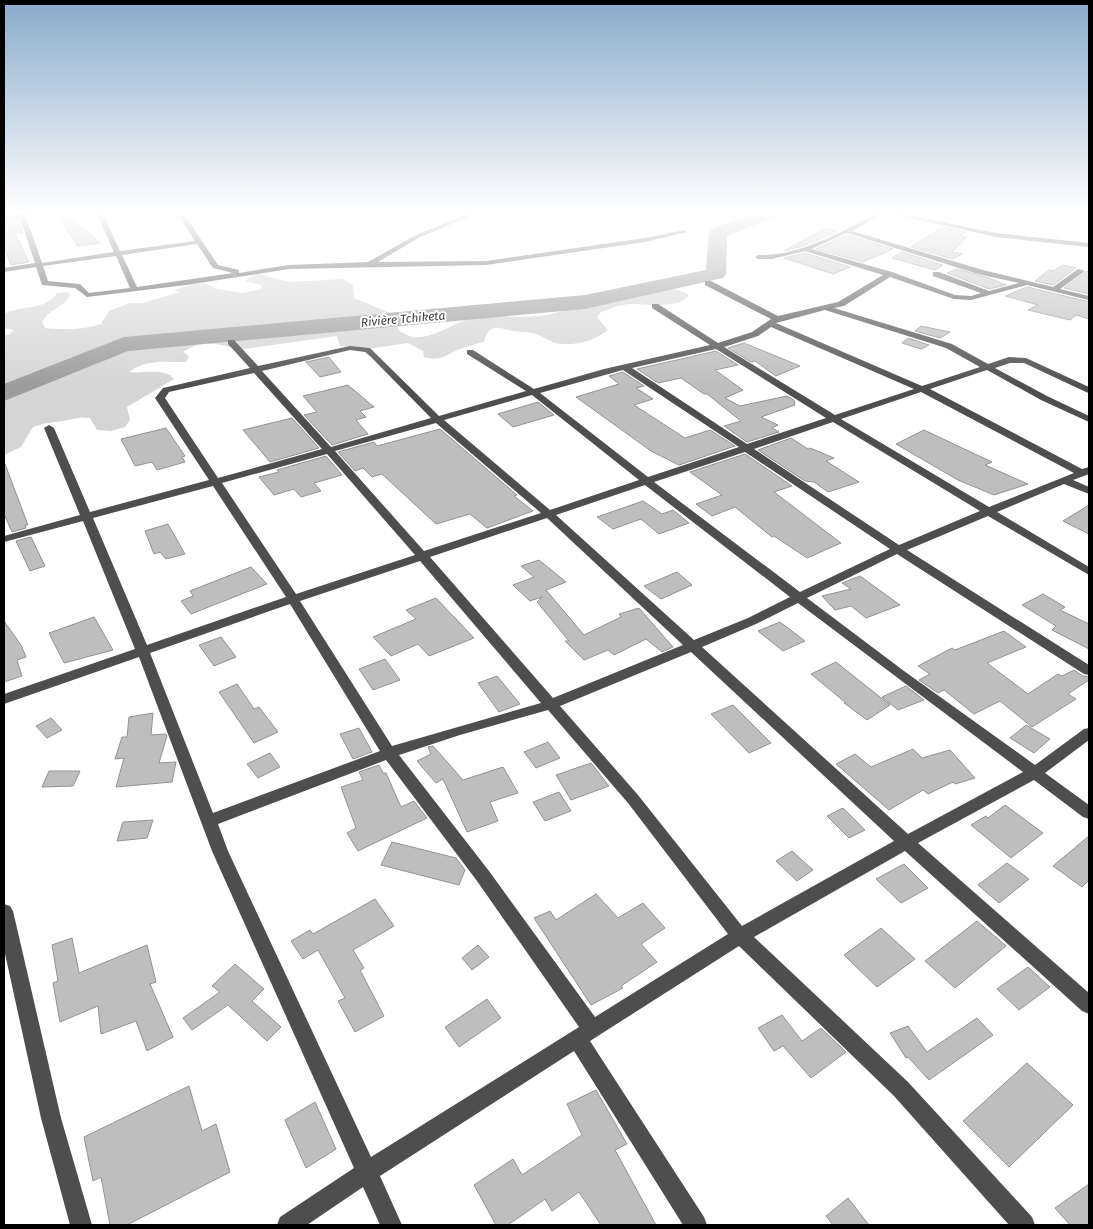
<svg xmlns="http://www.w3.org/2000/svg" width="1093" height="1229" viewBox="0 0 1093 1229" font-family="'Fira Sans',sans-serif">
<style>
.green{fill:#d5d5d5}
.lines{fill:none;stroke-linecap:round;stroke-linejoin:round}
.river{fill:#9c9c9c;fill-rule:evenodd}
.building{fill:#bebebe;stroke:#929292}
.minor{fill:#4e4e4e;fill-rule:evenodd}
.labels{text-anchor:middle;dominant-baseline:central;stroke-width:4;stroke-linejoin:round;paint-order:stroke}
.far-water-label{font-size:12px;font-style:italic;fill:#3d3d3d;stroke:#fff}
</style>
<rect width="100%" height="100%" fill="#fff"/>
<path class="green" d="M258,274L290,282L342,279L353,285L354,298L390,313L389,315L393,316L399,331C403,333 409,336 413,337C436,339 454,321 475,318C496,315 519,318 540,316C575,312 660,274 689,295C677,312 640,301 623,305C615,306 607,310 600,313L597,317L608,330C593,341 579,345 561,344C551,343 545,337 536,334C529,331 520,333 513,331C497,327 489,323 484,342C477,344 470,345 463,348C447,353 444,362 424,357L423,351L408,343L374,348L340,346L337,336L244,349C219,348 210,335 183,352L189,356L186,362C167,362 145,359 129,372C143,374 164,367 174,379L127,407L130,420L125,427L111,431L97,430L90,418C76,416 74,420 61,421C51,423 43,423 33,427L21,447L4,455V336L10,334L14,330L4,328V314C22,304 44,312 57,293L68,292L70,296C63,308 49,308 42,323L45,328C65,330 82,330 101,324L109,311L130,303H142L180,292L174,290L194,284L205,283L216,289L242,293L262,289V285L245,281L249,277Z"/>
<g class="lines">
<path class="river" d="M751,214H776L773,218L727,236L726,274L723,278L585,309L128,351L4,401V384L124,337L585,295L706,270L709,233L711,229Z"/>
</g>
<g class="building">
<path d="M56,214H66L101,243L78,246Z"/>
<path d="M19,220L23,233L15,234L29,262L11,265L4,247V222Z"/>
<path d="M943,227L965,232L960,236L967,237L952,252L962,254L953,259L911,247Z"/>
<path d="M826,228L837,232L803,246L784,251Z"/>
<path d="M847,235L893,249L863,262L816,249Z"/>
<path d="M902,252L943,265L935,270L892,258Z"/>
<path d="M805,253L850,267L833,274L784,258Z"/>
<path d="M1063,265L1076,268L1053,285L1035,281L1049,270L1053,271Z"/>
<path d="M957,269L989,278L1006,285L989,289L947,273Z"/>
<path d="M1087,271L1089,272V294L1064,288Z"/>
<path d="M1027,287L1089,302V319L1076,315L1070,320L1028,310L1038,305L1005,296Z"/>
<path d="M921,326L950,332L940,338L915,331Z"/>
<path d="M908,338L929,345L921,349L902,343Z"/>
<path d="M744,343L800,366L776,376L755,361L751,362L728,348Z"/>
<path d="M716,351L738,365L715,370L743,390L725,398L740,406L787,396L794,400L795,405L761,417L778,425L772,428L779,432L747,442L724,426L741,421L707,394H704L681,378L658,383L637,369Z"/>
<path d="M329,357L341,372L320,377L306,362Z"/>
<path d="M623,372L644,386L636,388L653,399L634,405L685,438L710,430L735,446L679,465L651,451L576,397L619,384L609,376Z"/>
<path d="M348,385L374,407L360,411L366,417L356,420L368,434L332,445L304,415L317,412L303,396Z"/>
<path d="M538,402L554,415L513,427L498,414Z"/>
<path d="M292,418L319,448L270,462L243,430Z"/>
<path d="M166,428L185,456L182,457L185,462L157,470L152,462L135,466L121,439Z"/>
<path d="M440,429L517,495L514,496L533,511L487,528L470,514L436,524L382,474L372,477L363,468L355,471L338,452L374,442L377,446Z"/>
<path d="M924,430L992,462L985,465L1028,484L994,495L958,480L896,444Z"/>
<path d="M791,438L808,449L810,448L834,458L826,461L859,482L828,492L814,482L805,481L758,450Z"/>
<path d="M745,454L792,486L774,492L841,543L807,558L774,536L772,537L735,507L712,516L696,504L722,495L690,472Z"/>
<path d="M326,456L342,475L314,483L321,491L301,497L294,489L274,495L259,477L279,472L277,470Z"/>
<path d="M4,464H5L28,525H25L26,528L12,532L4,514Z"/>
<path d="M643,501L662,514L673,510L689,523L659,534L641,519L613,529L597,517Z"/>
<path d="M1089,505V534L1063,521Z"/>
<path d="M168,524L185,554L166,559L160,552L154,554L145,531Z"/>
<path d="M31,537L45,566L30,571L16,541Z"/>
<path d="M539,560L566,582L546,590L584,635L621,617L619,614L639,608L673,647L662,652L646,639L614,655L608,650L584,660L565,641H569L537,602L542,597L530,601L513,585L534,577L521,566Z"/>
<path d="M251,567L267,584L191,614L181,601L193,596L190,591Z"/>
<path d="M677,572L692,585L661,599L644,586Z"/>
<path d="M860,576L900,605L866,618L851,606L835,610L822,596L851,589L842,583Z"/>
<path d="M1043,594L1065,607L1060,610L1089,624V649L1052,630L1056,626L1022,605Z"/>
<path d="M436,598L474,638L429,656L418,644L391,656L373,637L416,619L406,610Z"/>
<path d="M94,617L113,650L64,663L49,633Z"/>
<path d="M4,621L21,645L26,657L17,660L22,676L4,682Z"/>
<path d="M780,622L805,641L783,651L758,631Z"/>
<path d="M1004,631L1026,647L987,663L1028,694L1058,674L1062,676L1074,670L1083,676L1089,677V680L1068,694L1076,699L1032,727L1000,701L974,714L944,690L938,693L919,680L930,674L918,666L952,648L955,650Z"/>
<path d="M221,637L236,657L214,666L199,645Z"/>
<path d="M385,659L400,680L373,690L359,669Z"/>
<path d="M836,662L890,705L867,720L844,703H846L811,674Z"/>
<path d="M497,676L520,704L499,712L478,683Z"/>
<path d="M237,684L254,709L259,707L278,732L254,743L219,692Z"/>
<path d="M906,686L924,700L898,710L882,697Z"/>
<path d="M733,705L771,743L749,753L711,714Z"/>
<path d="M153,713L151,735L166,734L167,736L159,763L176,762L172,782L116,787L124,758L115,759L122,737H127L129,717Z"/>
<path d="M51,718L62,730L47,738L36,726Z"/>
<path d="M1026,725L1050,739L1034,753L1010,738Z"/>
<path d="M359,728L372,752L353,759L340,734Z"/>
<path d="M548,742L560,758L536,768L524,752Z"/>
<path d="M433,746L463,780L503,767L518,793L490,802L498,821L467,832L443,779L436,783L417,761L431,754L428,747Z"/>
<path d="M913,749L922,758L950,750L975,778L955,784L953,782L928,794L923,790L889,810L836,764L855,754L871,767Z"/>
<path d="M270,753L280,767L258,778L247,764Z"/>
<path d="M591,763L609,786L571,800L556,775Z"/>
<path d="M379,765L383,773H386L401,807L414,801L427,818L358,851L347,833L356,828L341,787L363,780L359,772Z"/>
<path d="M49,771H80L73,786L42,787Z"/>
<path d="M559,792L571,811L545,821L533,802Z"/>
<path d="M1005,805L1043,833L1011,858L971,825L986,816L988,818Z"/>
<path d="M843,808L865,830L849,838L827,816Z"/>
<path d="M153,820L147,838L117,841L123,822Z"/>
<path d="M1089,836V880L1082,887L1053,866Z"/>
<path d="M392,842L456,858L465,870L459,885L381,865Z"/>
<path d="M792,851L813,870L797,881L776,861Z"/>
<path d="M1007,863L1029,879L999,903L978,885Z"/>
<path d="M904,864L928,888L901,903L876,879Z"/>
<path d="M596,894L618,918L643,903L665,928L641,944L657,962L621,986L623,988L591,1005L534,918L550,911L556,920Z"/>
<path d="M375,899L394,926L353,950L364,968L360,970L384,1016L355,1032L338,1001L345,998L318,950L303,959L291,941L310,930L313,934Z"/>
<path d="M977,921L1006,946L955,988L925,961Z"/>
<path d="M881,928L915,959L877,987L844,955Z"/>
<path d="M72,938L79,973L147,945L156,982L150,984L173,1037L147,1051L136,1021L101,1034L98,1006L60,1022L53,983L58,981L52,945Z"/>
<path d="M478,945L489,957L472,970L462,958Z"/>
<path d="M235,964L264,989L252,1001L281,1027L267,1041L228,1005L192,1030L183,1018L220,992L212,986Z"/>
<path d="M1028,967L1050,987L1019,1010L997,989Z"/>
<path d="M487,999L501,1018L459,1047L445,1027Z"/>
<path d="M782,1015L802,1041L821,1028L846,1052L811,1078L783,1046L774,1051L758,1028Z"/>
<path d="M977,1018L993,1035L929,1080L908,1057L906,1058L890,1033L908,1026L927,1052Z"/>
<path d="M1027,1063L1073,1105L1009,1167L963,1121Z"/>
<path d="M189,1086L202,1131L216,1124L230,1172L127,1225H110L101,1177L93,1181L84,1137Z"/>
<path d="M596,1090L627,1144L615,1150L656,1225H601L579,1192L552,1211L545,1199L508,1225H496L474,1185L513,1159L522,1175L582,1135L567,1104Z"/>
<path d="M315,1102L336,1149L306,1168L285,1120Z"/>
<path d="M1089,1184V1225H1070L1055,1208Z"/>
<path d="M848,1198L869,1225H833L826,1216Z"/>
</g>
<g class="lines">
<g class="minor">
<path d="M19,214H36L26,217L42,263L114,252L97,214H103L120,251L195,241L178,214H184L218,265L239,270V273L289,265L368,262L416,235L468,214H476L420,237L378,262L486,261L645,238L684,230L687,232L645,242L486,265L289,269L186,285L87,297L75,288L42,285L36,267L4,272V268L35,263L20,218L4,220V216ZM197,244L213,268L233,273L137,287L122,255ZM116,256L130,288L89,293L80,284L48,281L43,266Z"/>
<path d="M876,214H883L852,231L983,270L1053,287L1078,269L1085,271L1060,289L1089,296V300L1027,285L971,300L954,299L890,277L844,306L834,308L952,344L988,364L1009,357L1026,358L1089,387V393L1086,392L1024,363H1010L995,368L1047,396L1089,416V422L1041,400L987,370L930,389L1082,469L1089,467V474L1073,480L1089,487V494L1064,484L997,512L1089,567V575L988,516L907,550L1089,665V675L1084,674L897,554L807,598L904,671L1035,765L1084,729L1089,728V740L1045,773L1089,805V819L1083,817L1034,780L918,843L1089,993V1014L1082,1011L905,851L754,937L908,1082L1032,1217L1035,1225H1009L894,1096L739,946L590,1041L704,1217L707,1225H683L574,1051L380,1176L402,1225H380L363,1187L307,1225H277L280,1217L354,1168L212,851L139,657L4,704V694L135,649L83,521L4,542V536L80,515L44,428L49,425L54,428L90,512L209,480L155,398L163,388L250,368L228,344V340H234L258,366L350,346L370,348L439,416L526,391L467,354V350H473L534,389L604,369L710,345L652,308V304H658L718,343L752,332L771,319L705,285V281H711L778,316L838,302L883,275L805,251L772,259H758L755,257L758,255C800,256 839,233 876,214ZM847,233L978,274L1019,283L989,291L939,272H933V276L981,293L971,296L955,295L892,272L811,249ZM825,310L946,348L980,367L922,386L776,323ZM771,327L914,389L835,415L724,347L758,336ZM716,349L826,418L747,444L632,368ZM350,350L365,352L370,356L431,418L331,447L262,371ZM623,370L739,447L648,477L540,393ZM254,373L322,449L218,478L165,398L169,392ZM921,392L1074,473L989,507L841,419ZM532,395L639,480L550,510L444,420ZM833,422L980,511L899,545L754,449ZM436,423L541,513L424,551L335,451ZM745,452L890,549L800,592L654,482ZM327,454L415,555L296,594L222,483ZM645,485L790,597L748,618L694,640L556,515ZM213,486L286,597L147,645L93,518ZM547,518L683,645L553,698L430,557ZM420,561L541,703L392,746L300,601ZM798,603L1023,772L908,834L702,647L756,624ZM290,604L380,751L213,813L150,653ZM691,652L894,841L742,926L638,795L560,706ZM548,710L628,803L728,934L595,1017L489,871L399,755L460,735ZM386,760L477,881L579,1027L371,1157L228,851L218,824Z"/>
<path d="M892,214H903L996,233L1089,243V247L996,237Z"/>
<path d="M4,904L10,906L13,911L61,1118L92,1225H70L41,1118L4,949Z"/>
</g>
</g>
<linearGradient id="sky" x2="0" y2="1"><stop stop-color="#89aaca"/><stop offset="0.55" stop-color="#fff"/><stop offset="1" stop-color="#fff" stop-opacity="0"/></linearGradient>
<rect width="1093" height="386" fill="url(#sky)"/>
<g class="labels">
<g class="far-water-label">
<text transform="translate(403 319) rotate(-5)">Rivière Tchiketa</text>
</g>
</g>
<rect width="1093" height="1229" fill="none" stroke="#000000" stroke-width="10"/>
</svg>
